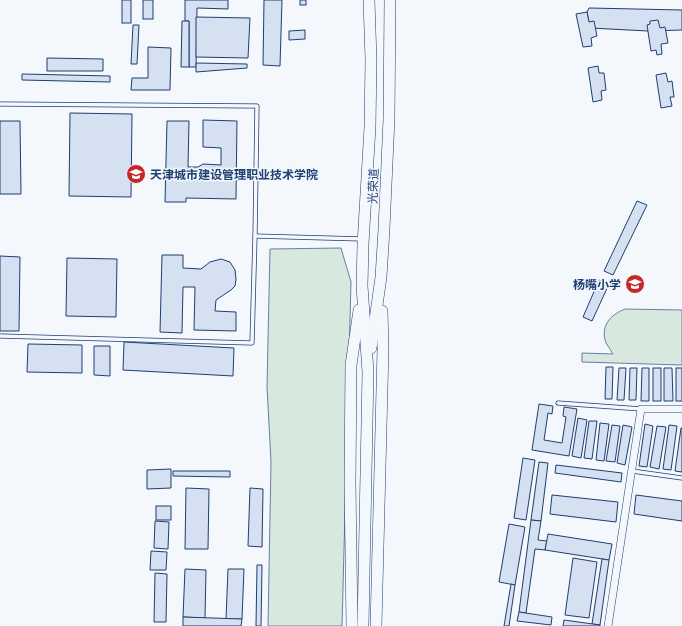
<svg xmlns="http://www.w3.org/2000/svg" width="682" height="626" viewBox="0 0 682 626" font-family="Merriweather,'Noto Sans SC',serif">
<style>
.green{fill:#d7e8df;stroke:#687fa3}
.building{fill:#d5e0f0;stroke:#1d3f73}
.lines{fill:none;stroke-linecap:round;stroke-linejoin:round}
.service-casing{stroke:#1d3f73;stroke-width:5}
.minor-casing{stroke:#1d3f73;stroke-width:8}
.primary-casing{stroke:#1d3f73;stroke-width:12}
.service{stroke:#f4f7fb;stroke-width:3.5}
.minor{stroke:#f4f7fb;stroke-width:7}
.primary{stroke:#f4f7fb;stroke-width:11}
.labels{text-anchor:middle;dominant-baseline:central;stroke-width:3;stroke-linejoin:round;paint-order:stroke}
.poi-label{font-size:12px;font-weight:bold;fill:#1d3f73;stroke:#f4f7fb;text-anchor:start}
.street-label{font-size:12px;fill:#1d3f73;stroke:#f4f7fb}
</style>
<rect width="100%" height="100%" fill="#f4f7fb"/>
<g class="green">
<path d="M341,248L351,282L342,626H268L271,462L267,387L270,249Z"/>
<path d="M625,309L682,310V365L582,362V353L613,354C611,350 608,347 606,343C600,326 610,315 625,309Z"/>
</g>
<g class="building">
<rect x="122" y="0" width="9" height="23"/>
<rect x="143" y="0" width="10" height="19"/>
<path d="M185,0H228V9L197,8L196,67H189V21H185Z"/>
<path d="M264,0H282L280,66L263,65Z"/>
<rect x="300" y="0" width="6" height="5"/>
<path d="M589,8L682,10V30L648,31L590,28L587,12Z"/>
<path d="M587,12L589,22L594,21L597,36L591,38L592,46L583,47L576,14Z"/>
<path d="M196,17L250,18L248,58L196,57Z"/>
<path d="M658,20L660,28L665,27L668,43L661,44L662,54L657,55L656,50L651,51L647,25L650,24V21Z"/>
<path d="M182,21H189V67H181Z"/>
<path d="M133,25H139L137,64H131Z"/>
<path d="M305,30V39L289,40V31Z"/>
<path d="M148,47L171,48L170,90H131L132,78H148Z"/>
<path d="M47,58L103,59V71H47Z"/>
<path d="M196,63L247,64V68L196,72Z"/>
<path d="M598,66L599,73H604L606,90L601,91L602,100L593,102L588,68Z"/>
<path d="M666,73L668,82L672,81L674,97H670L672,106L661,108L656,75Z"/>
<path d="M22,74L110,76V82L22,80Z"/>
<path d="M70,113L132,114L131,197L69,196Z"/>
<path d="M203,120L237,121L236,199L186,198V202H165L167,121H189L188,167H198L203,164L221,165V148L203,147Z"/>
<path d="M0,121H20L21,194H0Z"/>
<path d="M637,201L647,205L613,275L604,271Z"/>
<path d="M162,255H183V268L201,269L210,262L221,259L230,262L235,270L236,279L235,286L231,290L216,300L215,311L236,312V331L194,330L195,287H183L182,333L160,332Z"/>
<path d="M0,256L20,257L19,331H0Z"/>
<path d="M67,258L117,259L116,317L66,316Z"/>
<path d="M599,280L609,284L592,321L583,317Z"/>
<path d="M124,342L234,348L233,376L123,370Z"/>
<path d="M28,344L82,345V373L27,372Z"/>
<path d="M94,346H110V376L94,375Z"/>
<path d="M606,367H613L612,399H605Z"/>
<path d="M619,368H626L624,400H617Z"/>
<path d="M630,368H637L636,400H629Z"/>
<path d="M642,368H649V401H641Z"/>
<rect x="653" y="368" width="8" height="33"/>
<path d="M664,368H672L673,401H664Z"/>
<rect x="676" y="368" width="6" height="33"/>
<path d="M539,404L553,406L552,414L548,413L544,440L562,443L566,417L563,416L564,407L577,409L569,456L532,450Z"/>
<path d="M578,418L587,420L581,458L572,456Z"/>
<path d="M589,421H597L592,459L584,458Z"/>
<path d="M600,423L609,424L604,461L596,460Z"/>
<path d="M645,424L653,426L647,467L639,466Z"/>
<path d="M612,425L620,426L615,462L606,461Z"/>
<path d="M623,425L632,427L625,465L617,463Z"/>
<path d="M669,425L677,426L671,470L663,469Z"/>
<path d="M657,426L666,427L659,469L650,467Z"/>
<path d="M681,428H682V472L675,471Z"/>
<path d="M523,458L535,460L526,520L514,518Z"/>
<path d="M539,462L548,463L541,521L531,520Z"/>
<path d="M556,465L622,473L621,482L555,473Z"/>
<path d="M171,469V488L147,489V470Z"/>
<path d="M173,471H230V477L173,476Z"/>
<path d="M186,488L209,489L208,549H185Z"/>
<path d="M250,488L263,489L262,547L248,546Z"/>
<path d="M552,495L618,502L616,522L550,514Z"/>
<path d="M636,495L682,501V521L634,514Z"/>
<rect x="156" y="506" width="15" height="14"/>
<path d="M531,520L541,521L538,540L547,541L545,550L535,549L526,613L519,612Z"/>
<path d="M155,521L169,522L168,549L154,548Z"/>
<path d="M509,524L525,527L515,585L499,582Z"/>
<path d="M548,534L612,544L609,560L545,550Z"/>
<path d="M151,551L167,552L166,570H150Z"/>
<path d="M573,558L597,562L589,618L565,615Z"/>
<path d="M602,559L609,560L600,625L592,624Z"/>
<path d="M257,565H262L261,626H256Z"/>
<path d="M185,569L206,570L205,618L183,617Z"/>
<path d="M228,569H244L242,619H226Z"/>
<path d="M155,573L167,574L166,622H154Z"/>
<path d="M511,584L515,585L509,626H504Z"/>
<path d="M519,612L552,617L551,625L517,621Z"/>
<path d="M183,617L242,619L241,626H183Z"/>
<path d="M564,620L600,625V626H563Z"/>
</g>
<g class="lines">
<defs>
<g id="service">
<path d="M0,104L257,106L255,236L252,343L0,336"/>
<path d="M255,236L362,239"/>
<path d="M558,403L641,409"/>
<path d="M632,471L682,478"/>
</g>
<path id="minor" d="M608,626L641,409H682"/>
<g id="primary">
<path d="M371,348L381,277L384,229L389,119L390,0"/>
<path d="M352,626L350,483L351,365L359,310"/>
<path d="M363,626L368,372L362,286L363,244L370,127L371,60L369,0"/>
<path d="M376,626L383,349L382,311"/>
</g>
</defs>
<use href="#service" class="service-casing"/>
<use href="#minor" class="minor-casing"/>
<use href="#primary" class="primary-casing"/>
<use href="#service" class="service"/>
<use href="#minor" class="minor"/>
<use href="#primary" class="primary"/>
</g>
<defs>
<symbol id="university-disc" viewBox="-11 -11 22 22"><circle r="9.5" fill="#c62828" stroke="#f4f7fb"/><path d="M0-5L7-2L0 1L-7-2ZM-4 1L0 2.5L4 1V4Q0 6-4 4Z" fill="#fff"/></symbol>
<symbol id="school-disc" viewBox="-11 -11 22 22"><circle r="9.5" fill="#c62828" stroke="#f4f7fb"/><path d="M0-5L7-2L0 1L-7-2ZM-4 1L0 2.5L4 1V4Q0 6-4 4Z" fill="#fff"/></symbol>
</defs>
<g fill-rule="evenodd">
<use href="#university-disc" x="125" y="163" width="22" height="22"/>
<use href="#school-disc" x="624" y="273" width="22" height="22"/>
</g>
<g class="labels">
<g class="poi-label">
<text x="150" y="174">天津城市建设管理职业技术学院</text>
<text x="621" y="284" text-anchor="end">杨嘴小学</text>
</g>
<g class="street-label">
<text transform="translate(373 186) rotate(-88)">光荣道</text>
</g>
</g>
</svg>
